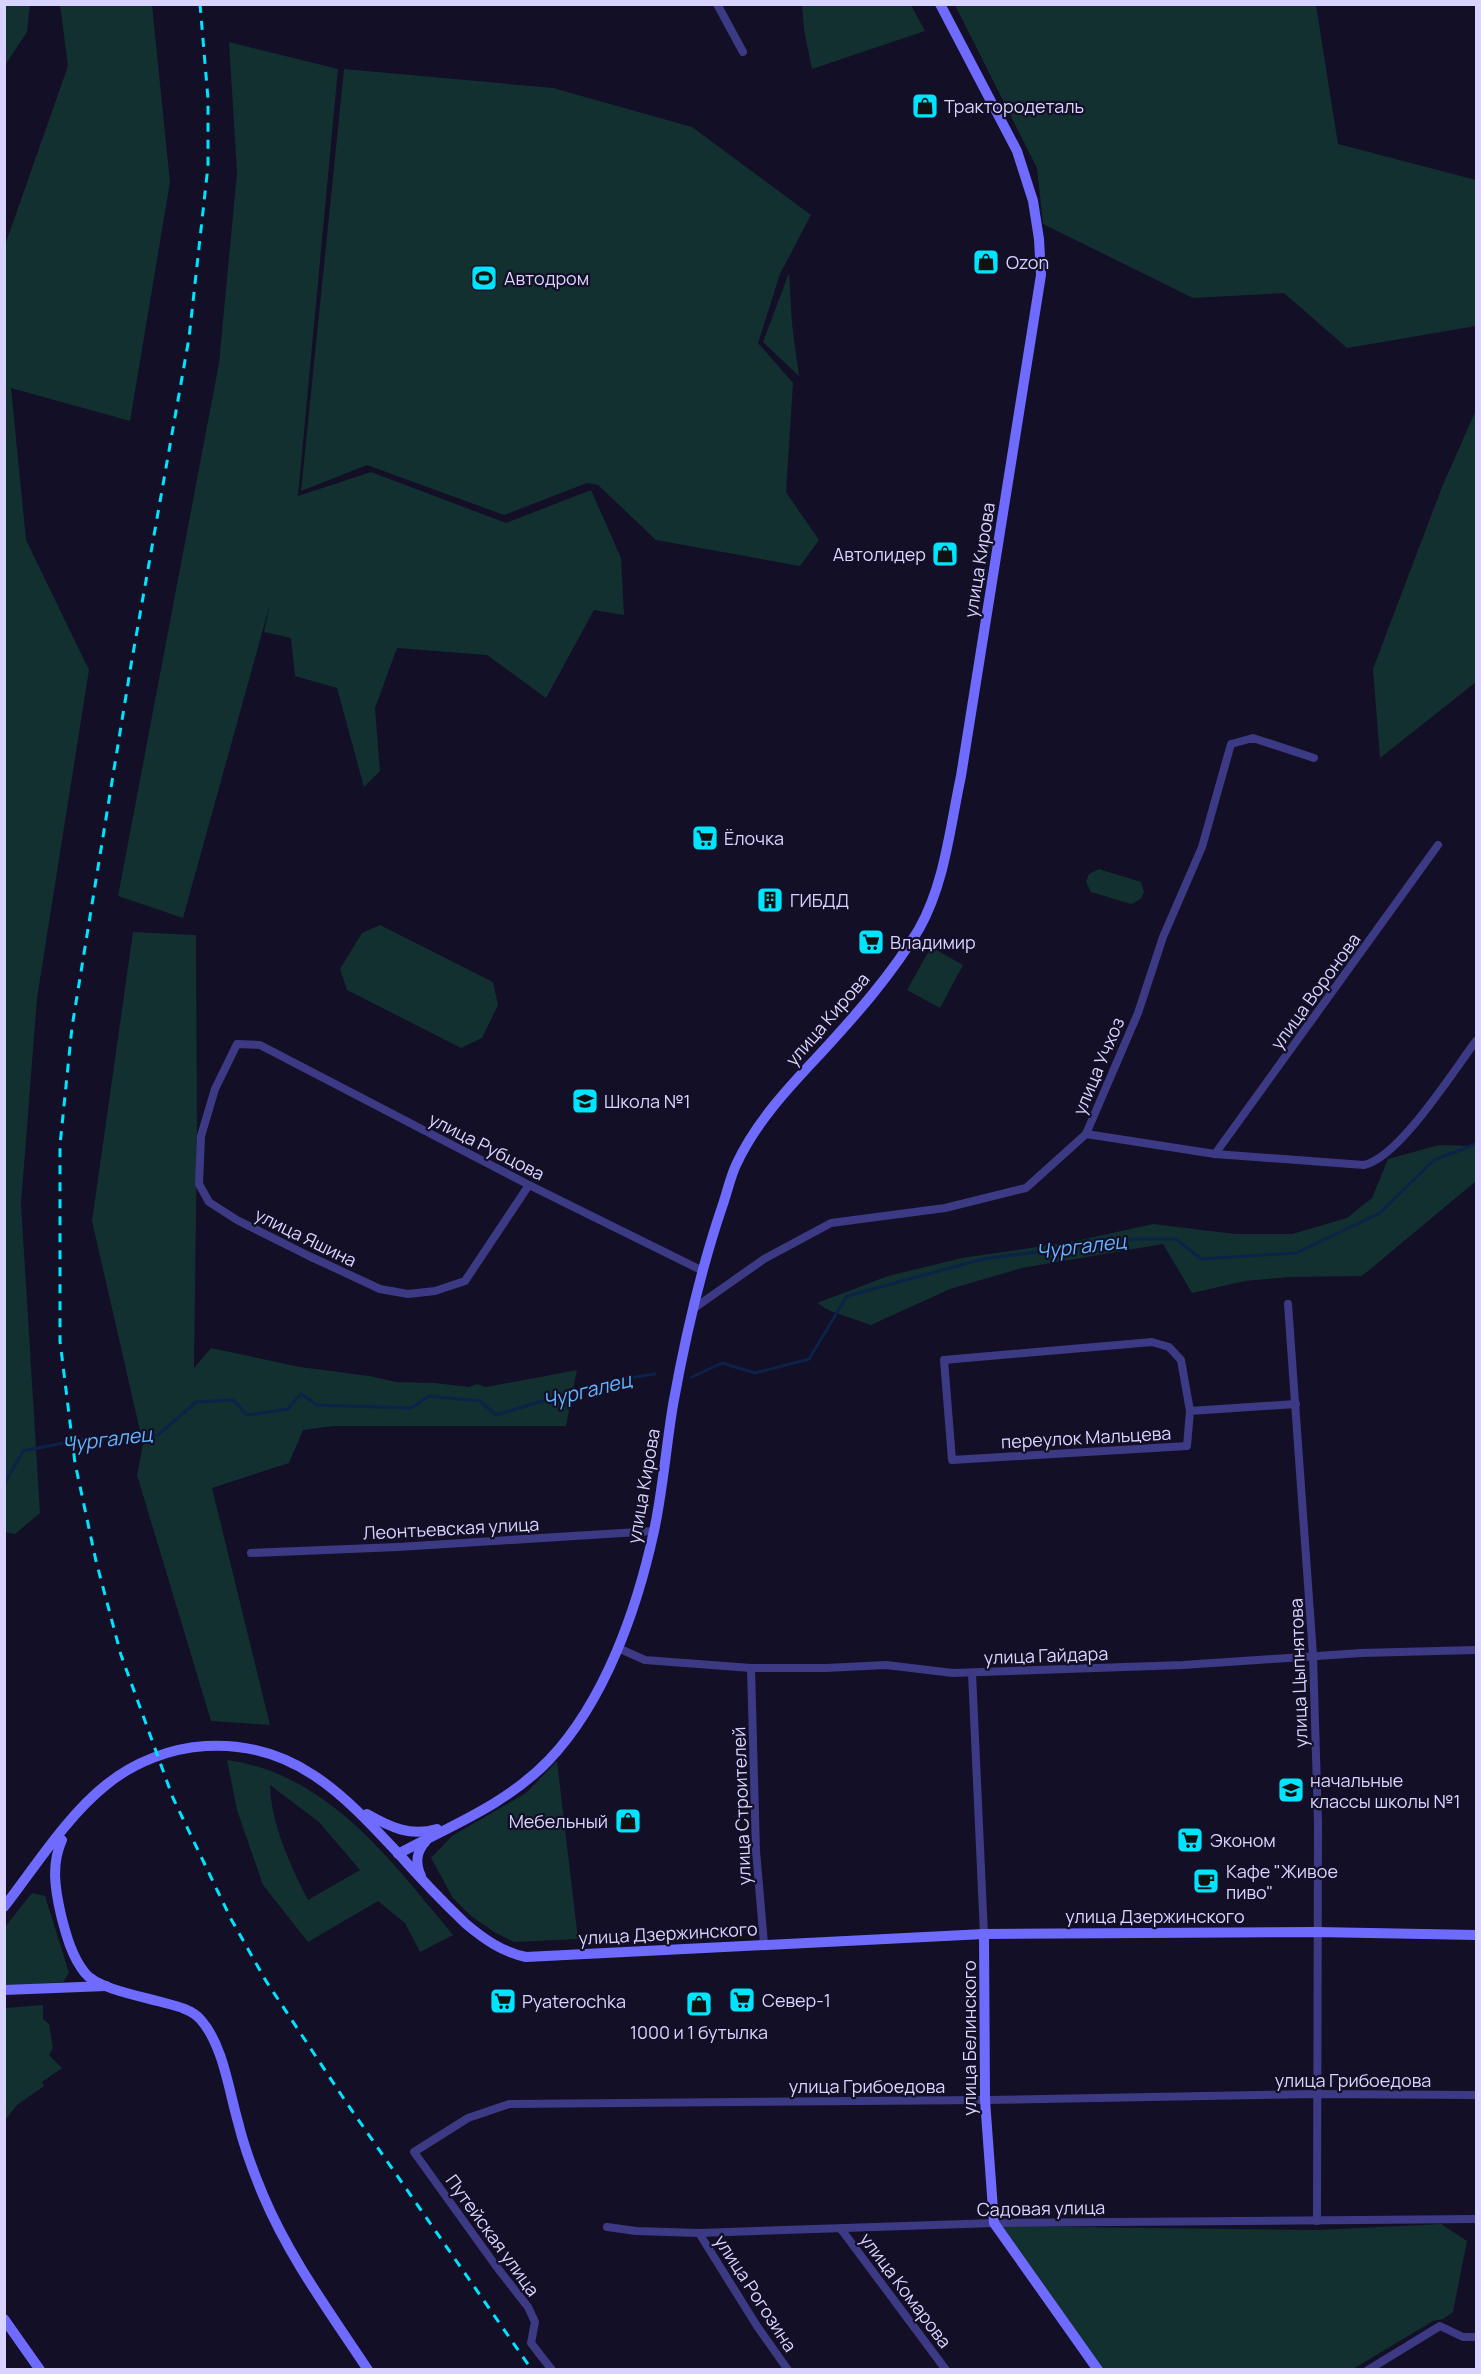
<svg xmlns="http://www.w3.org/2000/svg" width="1481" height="2374" viewBox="0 0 1481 2374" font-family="Manrope,sans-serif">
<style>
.green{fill:#12302f;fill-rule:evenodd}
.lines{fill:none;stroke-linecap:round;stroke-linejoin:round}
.stream{stroke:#0c2248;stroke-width:3}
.street{stroke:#3d3a85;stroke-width:8}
.secondary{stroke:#6f6bff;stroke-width:10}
.rail{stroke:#00e5ff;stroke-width:3;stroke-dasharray:9 8;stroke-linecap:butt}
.labels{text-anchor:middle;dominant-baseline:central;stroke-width:4.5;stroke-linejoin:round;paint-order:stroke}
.poi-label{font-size:18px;fill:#d9d4ff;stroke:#130f26;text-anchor:start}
.street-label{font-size:18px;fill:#d9d4ff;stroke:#130f26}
.water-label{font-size:20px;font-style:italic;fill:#62b6ff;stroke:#130f26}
</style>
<rect width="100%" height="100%" fill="#130f26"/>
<g class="green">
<path d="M5,4L30,5L27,32L5,65Z"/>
<path d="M60,5H152L170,182L130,421L11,388L26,540L89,670L37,998L21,1204L40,1513L15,1534L4,1532V248L68,66Z"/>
<path d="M802,5H911L925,31L812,69L804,30Z"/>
<path d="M955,5H1316L1338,144L1476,180V326L1347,348L1284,293L1193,298L1043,224L1037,168Z"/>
<path d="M229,42L338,69L298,496L371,472L506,523L591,490L621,558L624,615L594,610L546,698L487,655L397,648L375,708L380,771L364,787L337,688L295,676L291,638L264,632L270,604L183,918L118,896L219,363L237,173Z"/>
<path d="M344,69L553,88L692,127L811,215L780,274L758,343L793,383L786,492L819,540L800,566L656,540L598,485L587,483L504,515L367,465L301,491Z"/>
<path d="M789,273L792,324L799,376L763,342Z"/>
<path d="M1476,410V682L1380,758L1373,669L1442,487Z"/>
<path d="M1099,869L1141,882L1144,892L1141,899L1131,904L1091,892L1086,882L1089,874Z"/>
<path d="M380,925L493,982L498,1005L482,1038L461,1048L347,990L340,969L362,933Z"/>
<path d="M133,932L196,935L197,1131L194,1368L211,1348L300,1367L369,1376L396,1382L435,1383L469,1387L477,1384L486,1387L577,1370L566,1426H334L303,1430L289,1463L212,1488L270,1725L211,1721L137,1475L143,1444L92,1221Z"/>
<path d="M931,947L963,965L940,1008L907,990Z"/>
<path d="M1476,1144V1181L1362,1276L1290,1277L1245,1281L1192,1293L1163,1244L1022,1268L950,1289L871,1325L830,1311L817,1303L888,1276L962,1258L1076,1241L1153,1224L1235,1234H1292L1347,1218L1372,1198L1388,1159L1439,1145L1472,1146Z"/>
<path d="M227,1760C329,1774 392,1862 453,1935L420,1952L405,1923L378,1901L308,1942L263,1885L237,1810ZM270,1785L319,1822L360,1870L308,1900C290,1865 271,1823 270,1785Z"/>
<path d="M557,1761L578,1939L514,1942L494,1932L471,1916L453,1898L431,1858L452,1836L526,1793Z"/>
<path d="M32,1893L45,1896L69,1973L63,1982L5,1986V1927Z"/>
<path d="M43,2005V2019L49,2024L53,2048L49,2055L62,2068L42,2082L44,2086L17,2105L5,2120V2008Z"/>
<path d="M1441,2224L1467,2241L1453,2312L1443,2319L1433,2321L1353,2369L1103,2370L1001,2226L1318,2230Z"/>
</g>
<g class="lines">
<g class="stream">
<path d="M692,1377L722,1363L755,1373L809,1359L847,1296L983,1259L1134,1239H1176L1201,1259L1296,1253L1380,1213L1434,1160L1476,1144"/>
<path d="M4,1485L23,1451L88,1438L158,1435L196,1402L233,1400L247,1415L288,1409L301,1394L317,1405L411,1408L429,1396L480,1401L496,1415L609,1381L655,1374"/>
</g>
<g class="street">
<path d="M717,4L743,52"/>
<path d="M1086,1134L1215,1154L1364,1165C1399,1158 1454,1070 1476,1041"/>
<path d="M1215,1154L1438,845"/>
<path d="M529,1185L465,1281L435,1291L408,1294L380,1289L309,1256L237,1220L209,1202L199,1184L201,1136L215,1089L237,1044L260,1045L529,1185L701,1270"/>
<path d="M1288,1304L1313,1655L1318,1822L1317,2221"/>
<path d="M693,1309L764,1259L831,1223L945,1208L1026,1188L1086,1134L1138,1013L1163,937L1202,847L1231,744L1253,738L1314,758"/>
<path d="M1190,1411L1181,1360L1169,1347L1152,1342L944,1360L952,1460L1187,1446L1190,1411L1296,1404"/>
<path d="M251,1553L398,1547L654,1531"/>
<path d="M618,1648L645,1660L751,1668H826L886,1665L953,1673L1183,1665L1361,1653L1476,1650"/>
<path d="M751,1668L756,1851L764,1944"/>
<path d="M972,1673L984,1934"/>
<path d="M607,2227L636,2231L699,2233L994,2223L1476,2219"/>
<path d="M841,2229L946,2370"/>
<path d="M699,2233L757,2326L788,2370"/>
<path d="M552,2370L531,2343L535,2322L528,2307L496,2266L414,2152L468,2118L509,2104L985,2100L1316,2094L1476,2095"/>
<path d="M1368,2370L1440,2326L1463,2337H1476"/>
</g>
<g class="secondary">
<path d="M367,1814C390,1827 410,1837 437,1829"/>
<path d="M62,1840C51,1864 55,1889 61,1915C66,1935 72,1957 85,1973C97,1989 145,1997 165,2003C177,2006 193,2010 201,2020C223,2045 229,2091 238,2122C244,2147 253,2171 263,2195C289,2257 331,2314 368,2370"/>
<path d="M398,1854C450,1826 507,1804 549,1760C605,1701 637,1609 654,1531C663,1489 666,1447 673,1405C685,1338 700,1272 722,1207C727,1193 730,1178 736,1165C755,1123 789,1087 820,1054C856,1015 892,974 919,929C945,883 950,827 961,776L1041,275L1039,239L1033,201L1017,151L940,4"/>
<path d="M421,1876C415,1863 416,1852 426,1841"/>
<path d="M4,1907C35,1867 67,1816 106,1785C134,1762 171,1748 206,1746C293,1741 343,1794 397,1852C419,1877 442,1901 466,1924C484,1939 502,1952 526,1957L984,1934L1317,1932L1476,1935"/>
<path d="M984,1934L985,2100L994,2223L1098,2370"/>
<path d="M4,1990L106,1986"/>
<path d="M4,2319L40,2370"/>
</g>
<path class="rail" d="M200,4L208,99V166L189,338L131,665L72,1027L60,1145V1341L75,1463L96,1561L121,1655L173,1798L231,1919L266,1981L346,2102L532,2370"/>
</g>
<defs>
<symbol id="shop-square" viewBox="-11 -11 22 22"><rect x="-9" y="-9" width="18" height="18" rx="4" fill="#00e5ff" stroke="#130f26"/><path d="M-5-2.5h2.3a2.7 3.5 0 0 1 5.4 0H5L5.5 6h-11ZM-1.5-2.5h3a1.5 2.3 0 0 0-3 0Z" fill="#111"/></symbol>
<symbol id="stadium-square" viewBox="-11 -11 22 22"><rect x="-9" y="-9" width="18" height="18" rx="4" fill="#00e5ff" stroke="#130f26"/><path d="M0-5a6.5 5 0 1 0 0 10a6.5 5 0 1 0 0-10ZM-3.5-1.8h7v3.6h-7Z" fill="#111"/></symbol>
<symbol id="supermarket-square" viewBox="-11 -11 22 22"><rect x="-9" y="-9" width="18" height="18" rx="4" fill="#00e5ff" stroke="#130f26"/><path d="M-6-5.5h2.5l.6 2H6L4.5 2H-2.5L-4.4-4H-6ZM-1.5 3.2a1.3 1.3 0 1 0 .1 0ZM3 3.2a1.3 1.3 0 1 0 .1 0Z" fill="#111"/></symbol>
<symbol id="building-square" viewBox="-11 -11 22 22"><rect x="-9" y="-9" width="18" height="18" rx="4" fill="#00e5ff" stroke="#130f26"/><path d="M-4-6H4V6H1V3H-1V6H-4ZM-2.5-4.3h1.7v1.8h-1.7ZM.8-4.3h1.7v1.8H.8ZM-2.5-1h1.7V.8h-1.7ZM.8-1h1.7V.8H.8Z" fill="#111"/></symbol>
<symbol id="school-square" viewBox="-11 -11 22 22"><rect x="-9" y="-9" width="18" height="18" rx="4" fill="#00e5ff" stroke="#130f26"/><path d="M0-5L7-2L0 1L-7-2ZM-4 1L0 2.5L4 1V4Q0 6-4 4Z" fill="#111"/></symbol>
<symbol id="cafe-square" viewBox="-11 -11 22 22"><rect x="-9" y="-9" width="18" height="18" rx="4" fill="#00e5ff" stroke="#130f26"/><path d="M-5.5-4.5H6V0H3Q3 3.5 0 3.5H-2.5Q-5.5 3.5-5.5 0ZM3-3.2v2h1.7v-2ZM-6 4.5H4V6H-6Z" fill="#111"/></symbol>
</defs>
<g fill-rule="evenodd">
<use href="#shop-square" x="910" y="91" width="30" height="30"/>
<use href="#shop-square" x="971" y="247" width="30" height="30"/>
<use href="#stadium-square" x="469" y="263" width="30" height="30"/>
<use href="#shop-square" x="930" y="539" width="30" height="30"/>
<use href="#supermarket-square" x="690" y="823" width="30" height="30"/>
<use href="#building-square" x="755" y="885" width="30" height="30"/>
<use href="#supermarket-square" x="856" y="927" width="30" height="30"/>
<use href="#school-square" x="570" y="1086" width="30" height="30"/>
<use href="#school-square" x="1276" y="1775" width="30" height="30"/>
<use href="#shop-square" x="613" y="1806" width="30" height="30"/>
<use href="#supermarket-square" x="1175" y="1825" width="30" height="30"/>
<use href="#cafe-square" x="1191" y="1866" width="30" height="30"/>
<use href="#supermarket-square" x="727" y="1985" width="30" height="30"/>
<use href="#supermarket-square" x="488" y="1986" width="30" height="30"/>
<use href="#shop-square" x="684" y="1989" width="30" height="30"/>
</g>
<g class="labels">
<g class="poi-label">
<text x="944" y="106">Трактородеталь</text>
<text x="1006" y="262">Ozon</text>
<text x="504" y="278">Автодром</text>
<text x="926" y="554" text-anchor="end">Автолидер</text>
<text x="724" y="838">Ёлочка</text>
<text x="790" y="900">ГИБДД</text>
<text x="890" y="942">Владимир</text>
<text x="604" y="1101">Школа №1</text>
<text x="1310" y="1780">начальные<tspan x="1310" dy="21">классы школы №1</tspan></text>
<text x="608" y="1821" text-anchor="end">Мебельный</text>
<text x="1210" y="1840">Эконом</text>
<text x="1226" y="1871">Кафе "Живое<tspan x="1226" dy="21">пиво"</tspan></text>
<text x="762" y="2000">Север-1</text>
<text x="522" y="2001">Pyaterochka</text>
<text x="699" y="2032" text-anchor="middle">1000 и 1 бутылка</text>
</g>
<g class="street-label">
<text transform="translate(979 560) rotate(-81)">улица Кирова</text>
<text transform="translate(1315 991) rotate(-54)">улица Воронова</text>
<text transform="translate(827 1019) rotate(-49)">улица Кирова</text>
<text transform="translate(1098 1066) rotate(-67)">улица Учхоз</text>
<text transform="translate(487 1146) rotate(27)">улица Рубцова</text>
<text transform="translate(306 1237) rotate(26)">улица Яшина</text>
<text transform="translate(1086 1437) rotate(-3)">переулок Мальцева</text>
<text transform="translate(643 1486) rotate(-80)">улица Кирова</text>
<text transform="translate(451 1528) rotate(-3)">Леонтьевская улица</text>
<text transform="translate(1046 1655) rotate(-2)">улица Гайдара</text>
<text transform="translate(1298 1673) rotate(-92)">улица Цыпнятова</text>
<text transform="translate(741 1806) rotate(-92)">улица Строителей</text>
<text x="1155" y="1916">улица Дзержинского</text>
<text transform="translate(668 1933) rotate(-3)">улица Дзержинского</text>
<text transform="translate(969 2038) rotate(-90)">улица Белинского</text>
<text x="1353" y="2080">улица Грибоедова</text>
<text x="867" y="2086">улица Грибоедова</text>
<text transform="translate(1041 2208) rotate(-1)">Садовая улица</text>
<text transform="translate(493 2235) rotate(54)">Путейская улица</text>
<text transform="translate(906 2290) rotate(53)">улица Комарова</text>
<text transform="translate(756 2293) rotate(57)">улица Рогозина</text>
</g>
<g class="water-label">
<text transform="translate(1081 1246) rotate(-7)">Чургалец</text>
<text transform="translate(587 1390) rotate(-14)">Чургалец</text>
<text transform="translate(107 1439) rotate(-7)">Чургалец</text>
</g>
</g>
<rect width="1481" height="2374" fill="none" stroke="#d9d4ff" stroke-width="12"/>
</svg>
